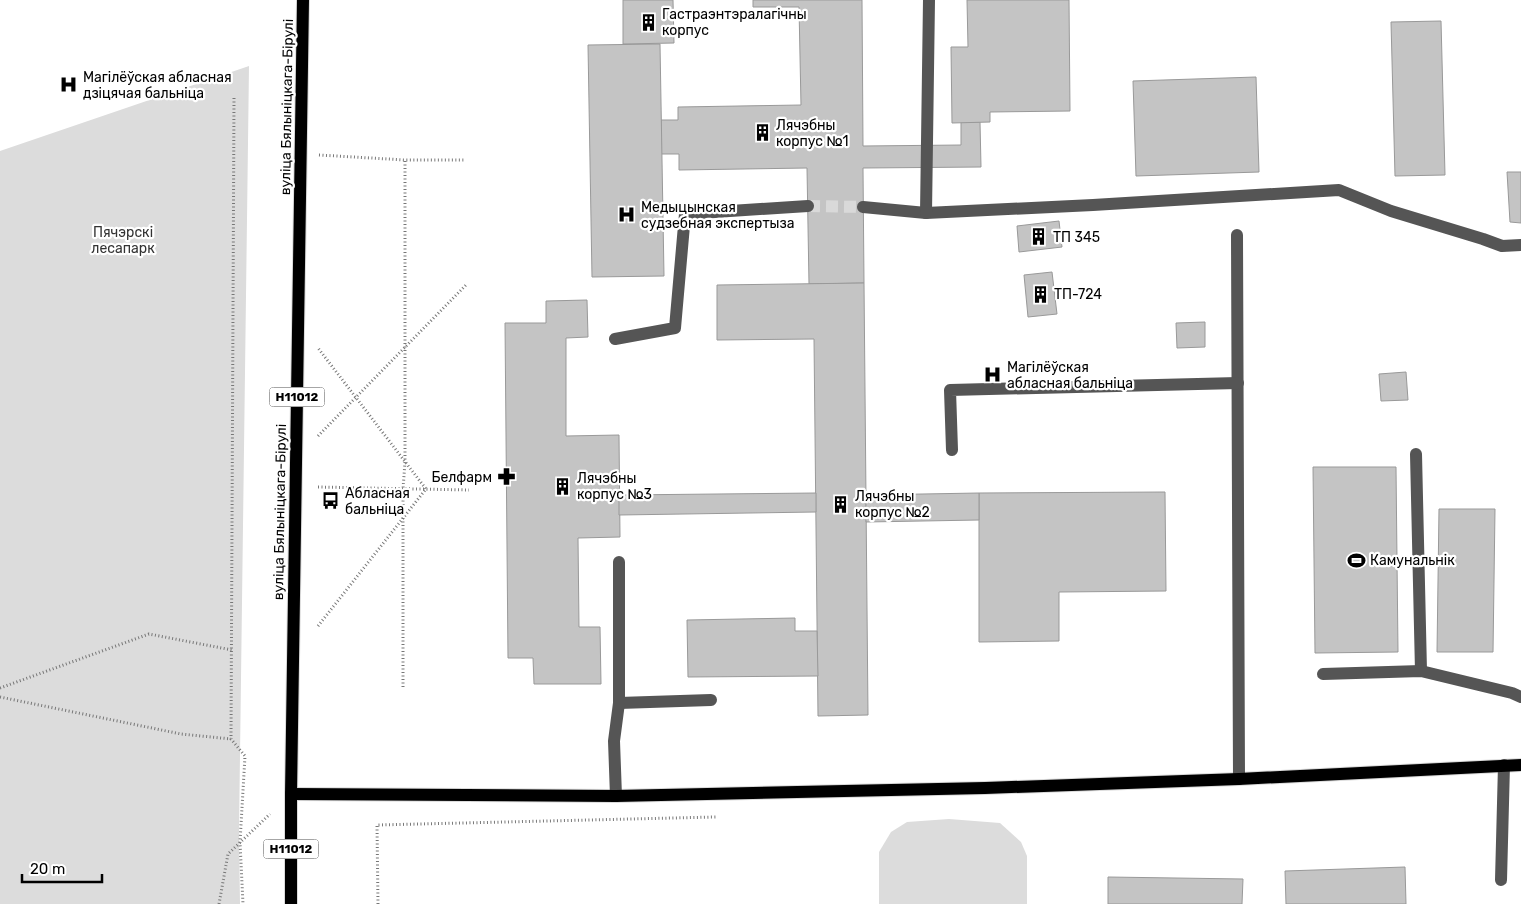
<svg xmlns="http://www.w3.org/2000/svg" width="1521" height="904" viewBox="0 0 1521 904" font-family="Rubik,sans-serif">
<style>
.green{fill:#dcdcdc}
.building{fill:#c4c4c4;stroke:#999}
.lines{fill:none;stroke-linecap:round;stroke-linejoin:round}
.minor-tunnel{stroke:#d9d9d9;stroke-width:12;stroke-dasharray:12 6;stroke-linecap:butt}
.major-casing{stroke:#dbdbdb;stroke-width:14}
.path{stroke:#777;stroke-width:3;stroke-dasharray:1 2.5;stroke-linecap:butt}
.minor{stroke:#555;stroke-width:12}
.major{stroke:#000;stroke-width:12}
.labels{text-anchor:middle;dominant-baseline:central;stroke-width:4.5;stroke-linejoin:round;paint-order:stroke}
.shield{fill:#fff;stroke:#4c4c4c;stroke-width:1}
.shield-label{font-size:12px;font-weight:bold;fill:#000}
.poi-label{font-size:14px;fill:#000;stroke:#fff;text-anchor:start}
.street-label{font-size:14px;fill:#000;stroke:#fff}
.park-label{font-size:14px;fill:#333;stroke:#fff}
</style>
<rect width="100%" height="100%" fill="#fff"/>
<g class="green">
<path d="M249,66L239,832L240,904H0V151Z"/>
<path d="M949,819L1000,823L1021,842L1027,856V904H879V852L891,832L907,822Z"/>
</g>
<g class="building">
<path d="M623,0H673L674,43L623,44Z"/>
<path d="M753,0H862L863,146L961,145V122H980L981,167L863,168L864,283L809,284L807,168L679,170V154H661V120H678V107L801,105L799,7H753Z"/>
<path d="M967,0H1069L1070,111L990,112V122L952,123L951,47H968Z"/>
<path d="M1441,21L1445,175L1395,176L1391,22Z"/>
<path d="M660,44L664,276L592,277L588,45Z"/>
<path d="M1256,77L1259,172L1136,176L1133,81Z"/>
<path d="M1507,172H1521V223L1510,222Z"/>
<path d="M1059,221L1062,247L1019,252L1017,226Z"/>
<path d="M1052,272L1057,314L1028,317L1024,275Z"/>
<path d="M864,283L868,715L818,716L814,339L717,340V285Z"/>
<path d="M587,300L588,337L566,338V436L619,435L620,537L578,538L579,627H600L601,684H534L533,658H508L505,323H546V301Z"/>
<path d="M1205,322V347L1177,348L1176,323Z"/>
<path d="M1406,372L1408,400L1381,401L1379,374Z"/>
<path d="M1313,467H1396L1398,652L1315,653Z"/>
<path d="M1165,492L1166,591L1059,592V641L979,642V493Z"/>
<path d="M816,493V512L619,515V495Z"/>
<path d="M979,493V520L866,522V495Z"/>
<path d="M1439,509H1495L1493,652H1437Z"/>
<path d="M795,618V631H817L818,676L688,677L687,620Z"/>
<path d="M1405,867L1406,904H1286L1285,871Z"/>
<path d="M1108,877L1243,879L1242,904H1108Z"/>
</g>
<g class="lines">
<path class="minor-tunnel" d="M808,206L863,207"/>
<defs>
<g id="major">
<path d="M291,794L616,796L985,788L1239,779L1521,765"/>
<path d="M291,904V794L303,0"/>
</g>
</defs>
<use href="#major" class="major-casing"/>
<g class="path">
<path d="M234,98L231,739L245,756L240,842L243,904"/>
<path d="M319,155L405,160H465"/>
<path d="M318,436L467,284"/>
<path d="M318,487L469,490"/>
<path d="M318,626L426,489L318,348"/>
<path d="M403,687V489L405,462V160"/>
<path d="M0,688L149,634L232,650"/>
<path d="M0,697L181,734L231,739"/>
<path d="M219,904L228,854L270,814"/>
<path d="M378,904L377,825L716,817"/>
</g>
<g class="minor">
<path d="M863,207L926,213L1093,205L1339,190L1391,211L1483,239L1502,246L1521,245"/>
<path d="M926,213L929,0"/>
<path d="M1237,235L1239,779"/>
<path d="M615,339L675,328L685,214L808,206"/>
<path d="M952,450L950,390L1238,383"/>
<path d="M1416,454L1421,671"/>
<path d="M1323,674L1421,671L1512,693L1521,697"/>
<path d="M619,703L711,700"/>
<path d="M616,796L614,741L619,703V562"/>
<path d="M1501,880L1504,765"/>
</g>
<use href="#major" class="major"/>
</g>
<defs>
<symbol id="building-bare" viewBox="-9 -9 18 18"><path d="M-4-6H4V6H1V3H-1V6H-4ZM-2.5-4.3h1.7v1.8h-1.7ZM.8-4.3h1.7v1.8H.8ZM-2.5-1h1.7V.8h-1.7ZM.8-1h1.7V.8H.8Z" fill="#000" stroke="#fff" stroke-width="2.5" paint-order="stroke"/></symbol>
<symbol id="hospital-bare" viewBox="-9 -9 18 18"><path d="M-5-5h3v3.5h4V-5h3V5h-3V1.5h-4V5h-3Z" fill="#000" stroke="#fff" stroke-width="2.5" paint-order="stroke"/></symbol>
<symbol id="pharmacy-bare" viewBox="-9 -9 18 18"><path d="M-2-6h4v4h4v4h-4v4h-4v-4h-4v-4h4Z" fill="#000" stroke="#fff" stroke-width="2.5" paint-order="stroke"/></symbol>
<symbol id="bus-bare" viewBox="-9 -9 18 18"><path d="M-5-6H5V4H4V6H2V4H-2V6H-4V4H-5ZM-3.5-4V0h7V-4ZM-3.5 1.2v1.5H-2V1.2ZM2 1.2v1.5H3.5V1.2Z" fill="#000" stroke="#fff" stroke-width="2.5" paint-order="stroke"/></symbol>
<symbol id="stadium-bare" viewBox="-9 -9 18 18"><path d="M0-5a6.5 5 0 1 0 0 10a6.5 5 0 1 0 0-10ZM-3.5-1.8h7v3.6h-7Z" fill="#000" stroke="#fff" stroke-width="2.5" paint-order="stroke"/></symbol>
</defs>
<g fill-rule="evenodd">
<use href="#building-bare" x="636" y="10" width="25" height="25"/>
<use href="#hospital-bare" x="56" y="72" width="25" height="25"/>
<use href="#building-bare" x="750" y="120" width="25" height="25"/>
<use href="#hospital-bare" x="614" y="202" width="25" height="25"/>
<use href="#building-bare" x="1026" y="224" width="25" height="25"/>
<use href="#building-bare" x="1028" y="282" width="25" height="25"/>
<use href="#hospital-bare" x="980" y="362" width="25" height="25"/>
<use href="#pharmacy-bare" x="494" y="464" width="25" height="25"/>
<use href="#building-bare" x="550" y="474" width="25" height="25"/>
<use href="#bus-bare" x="318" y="488" width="25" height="25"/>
<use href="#building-bare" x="828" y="492" width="25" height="25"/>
<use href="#stadium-bare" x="1344" y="548" width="25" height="25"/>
</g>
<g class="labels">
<g class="shield">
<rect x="269.5" y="387.5" width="55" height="19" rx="4"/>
<rect x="263.5" y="839.5" width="55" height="19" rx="4"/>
</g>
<g class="shield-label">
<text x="297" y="397">Н11012</text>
<text x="291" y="849">Н11012</text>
</g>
<g class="poi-label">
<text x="662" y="14">Гастраэнтэралагічны<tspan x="662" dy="16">корпус</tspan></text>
<text x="83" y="77">Магілёўская абласная<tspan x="83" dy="16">дзіцячая бальніца</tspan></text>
<text x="776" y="125">Лячэбны<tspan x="776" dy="16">корпус №1</tspan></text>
<text x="641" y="207">Медыцынская<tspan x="641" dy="16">судзебная экспертыза</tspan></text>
<text x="1053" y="237">ТП 345</text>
<text x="1054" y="294">ТП-724</text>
<text x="1007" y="367">Магілёўская<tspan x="1007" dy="16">абласная бальніца</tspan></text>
<text x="492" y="477" text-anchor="end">Белфарм</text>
<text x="577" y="478">Лячэбны<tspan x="577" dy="16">корпус №3</tspan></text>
<text x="345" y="493">Абласная<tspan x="345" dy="16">бальніца</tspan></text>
<text x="855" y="496">Лячэбны<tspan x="855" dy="16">корпус №2</tspan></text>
<text x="1370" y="560">Камунальнік</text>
</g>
<g class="street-label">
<text transform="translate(287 107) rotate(-89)">вуліца Бялыніцкага-Бірулі</text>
<text transform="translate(280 512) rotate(-89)">вуліца Бялыніцкага-Бірулі</text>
</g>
<g class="park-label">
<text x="123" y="232">Пячэрскі<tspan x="123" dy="16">лесапарк</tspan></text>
</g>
</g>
<path d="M22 874v8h80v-8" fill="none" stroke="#000000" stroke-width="2.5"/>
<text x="30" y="874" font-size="15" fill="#000000" stroke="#ffffff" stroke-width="4" paint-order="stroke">20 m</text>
</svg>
